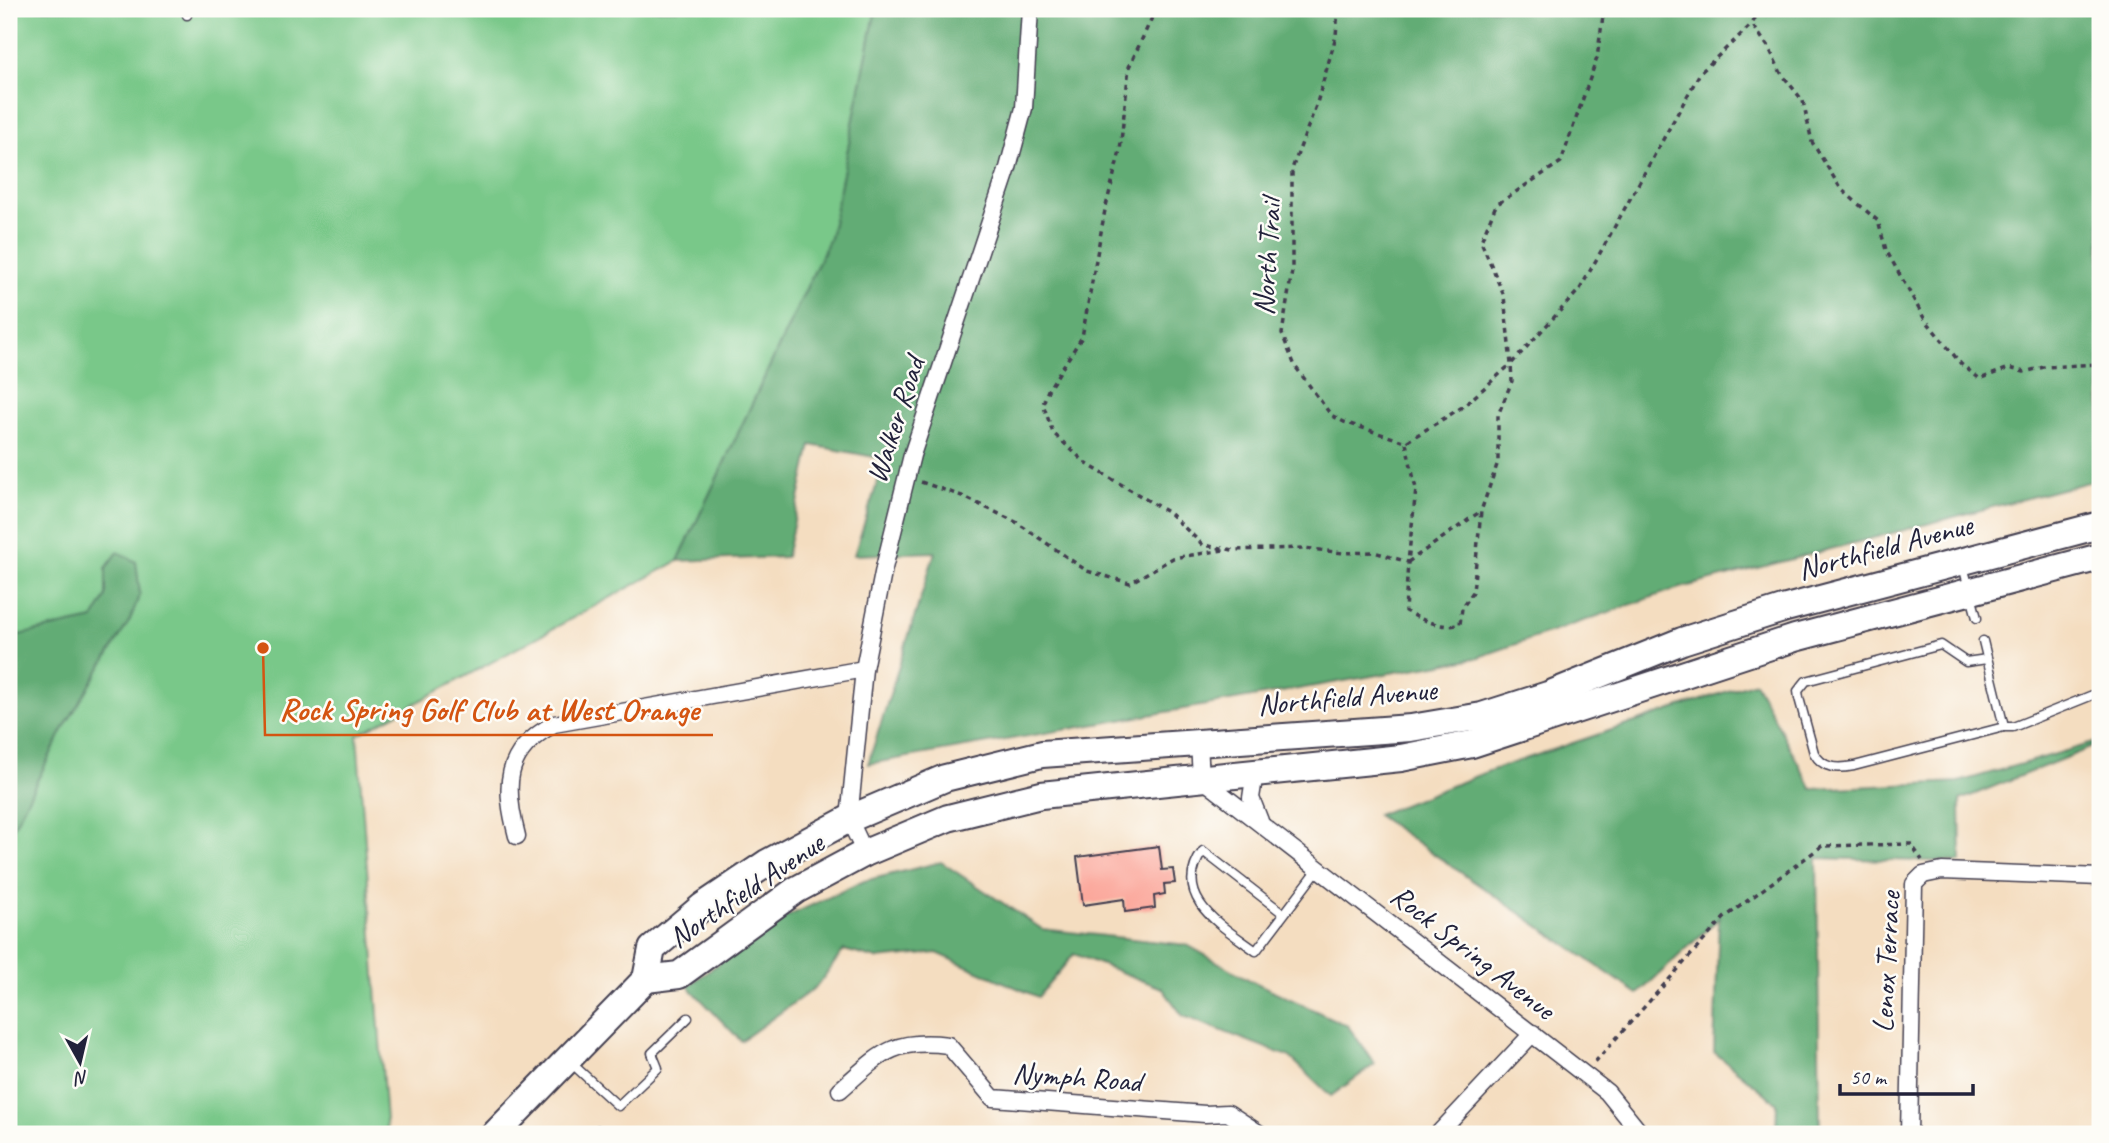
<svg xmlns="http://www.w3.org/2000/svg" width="2109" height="1143" viewBox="0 0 2109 1143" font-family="Caveat,sans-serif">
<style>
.green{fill:#79c889;stroke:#4e7562;stroke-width:2}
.forest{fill:#62ac75;stroke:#426758;stroke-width:2}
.building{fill:#fba89c}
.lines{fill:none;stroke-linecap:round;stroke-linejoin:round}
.service-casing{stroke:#423e4f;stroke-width:11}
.minor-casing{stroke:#423e4f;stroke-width:19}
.primary-casing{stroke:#423e4f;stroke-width:30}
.path{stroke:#423e4f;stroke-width:3.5;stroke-dasharray:5 5;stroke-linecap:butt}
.service{stroke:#fff;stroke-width:8}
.minor{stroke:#fff;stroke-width:16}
.primary{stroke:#fff;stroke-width:26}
.labels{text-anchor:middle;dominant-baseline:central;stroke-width:5;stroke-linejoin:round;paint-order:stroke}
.street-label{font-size:30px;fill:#22223b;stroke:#fdfcf7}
.leader{fill:none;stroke:#d45411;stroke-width:2.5}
.callout-dot{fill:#d45411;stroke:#fdfcf7;stroke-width:2.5}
.callout-label{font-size:32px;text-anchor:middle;font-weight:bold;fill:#d45411;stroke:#fdfcf7;stroke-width:5;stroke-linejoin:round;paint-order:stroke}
</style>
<rect width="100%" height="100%" fill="#fdfcf7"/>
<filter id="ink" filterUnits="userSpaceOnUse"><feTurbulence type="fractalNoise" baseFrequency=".0143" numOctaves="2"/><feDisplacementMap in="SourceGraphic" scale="14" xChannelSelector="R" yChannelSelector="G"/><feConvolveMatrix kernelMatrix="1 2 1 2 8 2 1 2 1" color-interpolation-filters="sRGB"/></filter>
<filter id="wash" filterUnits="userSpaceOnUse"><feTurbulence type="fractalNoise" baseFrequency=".00686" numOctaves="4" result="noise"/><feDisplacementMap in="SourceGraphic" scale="28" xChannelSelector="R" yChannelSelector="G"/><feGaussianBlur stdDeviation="1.57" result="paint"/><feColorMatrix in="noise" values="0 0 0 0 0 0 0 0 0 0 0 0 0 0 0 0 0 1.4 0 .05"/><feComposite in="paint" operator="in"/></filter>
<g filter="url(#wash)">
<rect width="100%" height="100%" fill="#f4ddc0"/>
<path class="green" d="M9,9H876L830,238L678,561L357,735L387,1134H9Z"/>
<g class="forest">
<path d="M876,9H2100V479L1673,590L1476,658L868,764L935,552L854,555L885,459L811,445L786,557L678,561L830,238Z"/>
<path d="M118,552L136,562L140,594L130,620L65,726L9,836V637L93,619L106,597V568Z"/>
<path d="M1755,682L1812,789L1959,782L2100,741V744L1960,800L1961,862L1817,858L1820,1134H1776L1777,1103L1714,1052L1719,918L1638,994L1377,815L1489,771Z"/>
<path d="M941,862L1042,929L1187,945L1250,980L1348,1026L1375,1064L1331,1096L1290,1057L1183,1016L1162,988L1074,954L1038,997L937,953L877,959L844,950L817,986L741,1041L688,986L777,921L864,881Z"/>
</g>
<g id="blocks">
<path class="building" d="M1159,846L1162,870L1173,869L1175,883L1164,884L1165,894L1154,896L1155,908L1125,912L1124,899L1083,905L1077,857Z"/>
</g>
</g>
<g filter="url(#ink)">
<use href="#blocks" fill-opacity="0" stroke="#423e4f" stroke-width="2"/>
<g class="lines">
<defs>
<g id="service">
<path d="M187,15V9"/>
<path d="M1963,566L1977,618"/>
<path d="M1983,641L2004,727H2013L2100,692"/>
<path d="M1987,659L1966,662L1941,645L1806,681L1798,691L1799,698L1814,753C1823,769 1837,769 1854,766L2004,727"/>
<path d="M1284,914L1203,851C1169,898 1224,927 1256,951L1319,868"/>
<path d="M569,1061L618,1106L658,1068L652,1053L688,1018"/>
<path d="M593,1134L598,1130"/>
</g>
<g id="minor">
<path d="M1199,743L1201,778L1607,1092L1641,1134"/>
<path d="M1255,772L1251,798L1260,821"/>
<path d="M517,836C504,786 503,752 554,724L864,669"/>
<path d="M865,853L849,819L864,669L884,568L912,455L1008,168L1024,108L1030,9"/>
<path d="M840,1090C880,1055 891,1038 948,1045L993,1098L1205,1114L1228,1113L1260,1134"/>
<path d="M1438,1134L1533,1033"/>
<path d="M1909,1134L1914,884L1923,875L1942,871L2100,877"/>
</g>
<g id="primary">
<path d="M646,979L679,975L796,890L865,853L948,818L1041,795L1401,758L1472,744L1795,638L2100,557"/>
<path d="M495,1134L646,979L652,949L703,906L767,863L849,819L945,778L1042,754L1411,728L1482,716L1548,695L1682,641L1786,608L2100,525"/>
</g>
</defs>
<use href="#service" class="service-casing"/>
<use href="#minor" class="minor-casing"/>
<use href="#primary" class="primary-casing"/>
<g class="path">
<path d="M1156,9L1129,67L1120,151L1105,210L1082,337L1048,390L1043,404L1053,433L1087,464L1169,513L1203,545L1233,550L1304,548L1343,553L1374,552L1408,562L1405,611C1420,619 1443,630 1460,624L1462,608L1473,592L1481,511L1498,462V415L1512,381L1511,364"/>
<path d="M1338,9L1336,36L1317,103L1292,169V271L1282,334L1295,366L1331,415L1344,422L1406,442L1464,406L1511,364L1504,296L1481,241L1496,205L1561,162L1597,58L1604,9"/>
<path d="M1760,9L1752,24L1769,48L1781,73L1803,101L1812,142L1841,189L1878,221L1886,250L1924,318L1961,364L1980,379L2009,368L2024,372L2044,367L2100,364"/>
<path d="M1512,363L1580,289L1700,73L1752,24"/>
<path d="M1406,443L1416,489L1408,562"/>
<path d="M921,482L962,496L1016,522L1087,571L1130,583L1173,558L1224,550"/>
<path d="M1408,562L1481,511"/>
<path d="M1595,1062L1724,918L1822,846L1911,844L1922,860"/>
</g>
<use href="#service" class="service"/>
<use href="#minor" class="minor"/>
<use href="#primary" class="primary"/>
</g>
</g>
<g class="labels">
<g class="street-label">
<text transform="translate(1267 257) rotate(-86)">North Trail</text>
<text transform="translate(895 420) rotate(-72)">Walker Road</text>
<text transform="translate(1885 547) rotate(-15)">Northfield Avenue</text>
<text transform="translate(1347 697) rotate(-5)">Northfield Avenue</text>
<text transform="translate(746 890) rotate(-34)">Northfield Avenue</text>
<text transform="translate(1473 952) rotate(38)">Rock Spring Avenue</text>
<text transform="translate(1886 962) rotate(-87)">Lenox Terrace</text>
<text transform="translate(1077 1077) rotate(4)">Nymph Road</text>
</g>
</g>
<path class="leader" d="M263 648L265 735H713"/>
<circle class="callout-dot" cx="263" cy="648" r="7"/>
<g class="callout-label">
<text x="489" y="720">Rock Spring Golf Club at West Orange</text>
</g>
<rect width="2109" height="1143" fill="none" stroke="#fdfcf7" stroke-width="35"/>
<g transform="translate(80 1062) rotate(172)" stroke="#fdfcf7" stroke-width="5" paint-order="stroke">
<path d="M0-5L12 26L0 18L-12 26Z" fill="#22223b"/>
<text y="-10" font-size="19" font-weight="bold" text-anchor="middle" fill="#22223b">N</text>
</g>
<path d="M1840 1084v10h133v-10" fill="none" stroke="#22223b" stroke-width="3.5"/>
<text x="1850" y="1084" font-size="21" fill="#22223b" stroke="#fdfcf7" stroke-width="5" paint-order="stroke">50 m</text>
</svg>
